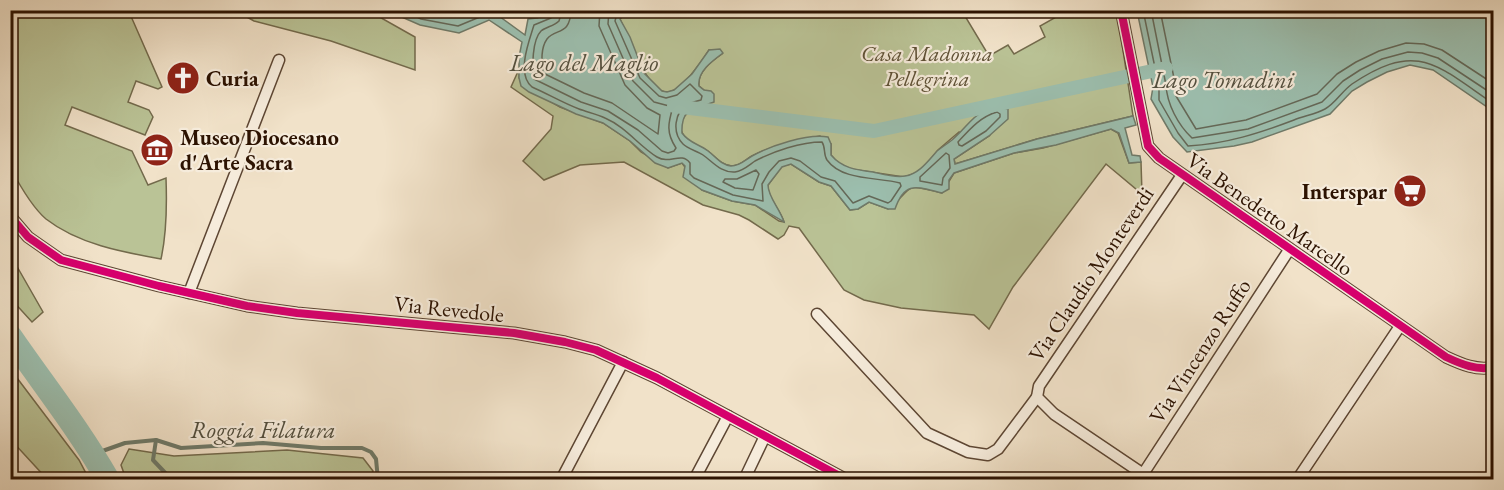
<svg xmlns="http://www.w3.org/2000/svg" width="1504" height="490" viewBox="0 0 1504 490" font-family="'EB Garamond',serif">
<style>
.green{fill:#bac396;stroke:#736a4c;stroke-width:1.5}
.water{fill:#9cbfaf;stroke:#6f7a69;stroke-width:1.5}
.lines{fill:none;stroke-linecap:round;stroke-linejoin:round}
.shore{stroke:#646858;stroke-width:1.5}
.stream{stroke:#6f7a69;stroke-width:4}
.canal{stroke:#9cbfaf;stroke-width:14}
.river{stroke:#9cbfaf;stroke-width:24}
.minor-casing{stroke:#5d4633;stroke-width:13}
.minor{stroke:#f6ecdc;stroke-width:10}
.cycleway-casing{stroke:#f6ecdc;stroke-width:11}
.cycleway{stroke:#d6006c;stroke-width:8}
.labels{text-anchor:middle;dominant-baseline:central;stroke-width:4.5;stroke-linejoin:round;paint-order:stroke}
.park-label{font-size:22px;font-style:italic;fill:#5e5035;stroke:#f6ecdc}
.poi-label{font-size:22px;font-weight:bold;fill:#2c1201;stroke:#f6ecdc;text-anchor:start}
.street-label{font-size:22px;fill:#2c1201;stroke:#f6ecdc}
.water-label{font-size:24px;font-style:italic;fill:#534f3e;stroke:#f6ecdc}
</style>
<rect width="100%" height="100%" fill="#f1e2c9"/>
<filter id="stains"><feTurbulence type="fractalNoise" baseFrequency=".00333" numOctaves="4"/><feColorMatrix values="0 0 0 0 .2 0 0 0 0 .09 0 0 0 0 .02 0 0 0 .5 -.17"/></filter>
<radialGradient id="worn" r=".72"><stop offset=".6" stop-color="#630" stop-opacity="0"/><stop offset="1" stop-color="#630" stop-opacity=".3"/></radialGradient>
<g class="green">
<path d="M627,10L962,11L989,56L1008,45L1014,54L1045,37L1040,26L1058,16L1055,11H1117L1133,116L1037,139L955,164L954,159L989,136L959,132L938,150L928,163L916,173L904,177L851,169L838,163L831,155V144L820,136C797,141 773,145 752,156C745,160 740,166 732,166C721,165 716,157 708,151C702,147 693,146 688,140C673,127 684,110 701,107L704,90L699,86C697,72 712,61 722,54L709,50C702,61 681,92 667,92C647,92 627,34 620,19Z"/>
<path d="M121,11L130,14L162,87L158,89L136,81L128,102L149,110L153,117L145,135L72,107L65,125L132,151L148,185L166,178C167,205 167,232 161,259C122,252 78,244 46,219C33,208 19,184 11,169V11Z"/>
<path d="M236,11H369L415,37V70L331,41L254,21Z"/>
<path d="M520,67L519,78L548,100L560,107L603,123L630,141L641,152L668,168L682,163L702,190L732,201L755,205L779,221L784,222C780,209 767,197 768,185L782,166L791,164L819,182L831,186L850,210L858,209L869,202L888,209C916,186 902,183 942,193L954,173L1014,153L1043,148L1111,129L1118,133L1129,163L1141,162L1142,194L1106,164L1013,287L989,329L974,315L901,308L864,300L844,290L799,228L789,226L784,235L778,239L749,220L739,215L703,205L624,162L580,165L544,180L523,161L551,129L553,116L511,87Z"/>
<path d="M11,256L43,312L32,322L11,299Z"/>
<path d="M11,370L79,460L89,479H47L11,440Z"/>
<path d="M129,449L174,456L287,450L363,458L373,471L371,480L126,479L121,465Z"/>
</g>
<g class="water">
<path d="M574,10L627,11L620,19L630,37L644,73L662,91L667,92L674,90L692,74L709,50L720,49L723,53C712,61 697,72 699,86L704,90L711,91L714,94V102C694,109 681,107 682,133C689,143 699,144 708,151C716,157 721,165 731,166C740,166 745,160 752,156C770,146 808,133 828,137L831,144V155C842,168 856,170 873,172C882,174 895,178 905,176C919,174 928,161 937,151C942,147 947,144 952,140C971,124 979,102 1008,109V119L989,136L954,159L955,164L1037,139L1133,116L1136,125L1125,128L1132,155L1140,156L1141,162L1129,163L1119,133L1111,129L1056,145L1014,153L954,173L949,180V189L942,193C917,187 905,180 895,209H888L869,202L858,209L850,210L831,186L819,182L791,164L782,167L768,185C768,197 780,209 784,222L755,205L732,201L702,190L683,177L685,166L682,163L668,168L655,163L630,141L603,123L576,114L529,92L521,86L519,78V57L522,42L489,20L459,33L420,25L388,11H492L525,35L528,19L537,18L552,12Z"/>
<path d="M1137,11H1493V111L1433,70L1410,65L1387,72L1367,82L1352,91L1330,114L1252,142L1234,146L1187,152L1173,137L1151,99L1153,87Z"/>
</g>
<g class="lines">
<g class="shore">
<path d="M403,10L421,19L458,26L487,14L489,10"/>
<path d="M554,10L551,18L534,25C529,41 516,74 532,87C548,94 563,103 579,109C587,112 597,114 605,118C626,127 639,146 657,157C670,165 681,151 690,163V174L694,178L733,195L763,201L762,184L769,172L779,161L791,158L800,161L821,177L835,181L853,203L869,196L888,203L891,201L901,186L900,183C878,177 842,181 827,160C823,154 826,148 822,142C801,142 774,151 755,161C749,165 743,171 735,172C721,173 713,162 703,155C697,151 688,149 683,144C672,133 674,112 688,104C692,102 697,101 701,100L702,96L690,84L677,95L666,98L659,96L640,78L615,21L618,10"/>
<path d="M562,10L559,21C554,26 546,27 541,31C532,40 532,67 534,79L581,102L608,111L638,130L662,151L668,153L674,151L676,148C666,133 668,123 673,107L654,102L633,81L608,24L609,10"/>
<path d="M571,10C570,36 556,28 547,39C540,49 542,63 543,73L584,93L612,103L658,134L660,115L647,108L625,85L599,26L600,10"/>
<path d="M1143,10L1159,87V100L1178,133L1188,146C1226,144 1260,133 1294,120C1304,116 1316,114 1325,109C1335,104 1342,91 1352,84C1418,40 1436,65 1494,104"/>
<path d="M1151,10L1166,85C1167,104 1178,125 1192,138L1248,129L1322,102L1343,81L1360,70L1382,59L1408,52L1422,53L1438,58L1494,95"/>
<path d="M1160,10L1175,83L1176,96L1196,129L1246,120L1317,94L1337,74L1356,62L1379,51L1406,43L1424,44L1442,50L1494,84"/>
<path d="M997,112L1000,114V117L986,131L962,146L959,145L958,142C970,129 980,117 997,112Z"/>
<path d="M946,153L949,155L950,168L943,178L942,185L920,181V177Z"/>
<path d="M756,170L759,174L753,190L735,188L723,182L725,179H737Z"/>
</g>
<g class="stream">
<path d="M156,440L153,460L172,480"/>
<path d="M94,454L125,443L156,440L181,448L263,443L321,448H362L371,452L376,459L378,480"/>
</g>
<path class="canal" d="M674,106L874,131L1166,68"/>
<path class="river" d="M10,336C43,384 79,429 108,480"/>
<defs>
<g id="minor">
<path d="M1121,10L1148,146L1159,158L1446,357C1461,364 1477,371 1494,367"/>
<path d="M10,216L28,237L61,260L159,286L247,306L297,313L514,333L565,342L596,350L657,378L847,480"/>
<path d="M189,293L279,60"/>
<path d="M817,314L927,433L968,452L988,455L998,449L1037,397"/>
<path d="M1143,474L1289,250"/>
<path d="M561,480L623,362"/>
<path d="M694,480L728,416"/>
<path d="M744,480L765,436"/>
<path d="M1152,480L1054,414L1037,397L1039,386L1182,175"/>
<path d="M1297,480L1400,326"/>
</g>
</defs>
<use href="#minor" class="minor-casing"/>
<use href="#minor" class="minor"/>
<defs>
<g id="cycleway">
<path d="M1121,10L1148,146L1159,158L1446,357C1461,364 1477,371 1494,367"/>
<path d="M10,216L28,237L61,260L159,286L247,306L297,313L514,333L565,342L596,350L657,378L847,480"/>
</g>
</defs>
<use href="#cycleway" class="cycleway-casing"/>
<use href="#cycleway" class="cycleway"/>
</g>
<defs>
<symbol id="church-disc" viewBox="-11 -11 22 22"><circle r="9.5" fill="#8f2418" stroke="#f6ecdc"/><path d="M-1.2-6h2.4v3.5h3.3v2.4h-3.3V6h-2.4V-.1h-3.3v-2.4h3.3Z" fill="#fff"/></symbol>
<symbol id="museum-disc" viewBox="-11 -11 22 22"><circle r="9.5" fill="#8f2418" stroke="#f6ecdc"/><path d="M0-6L6-3V-2H-6V-3ZM-5-1h2V3h-2ZM-1-1h2V3h-2ZM3-1h2V3H3ZM-6 4H6V6H-6Z" fill="#fff"/></symbol>
<symbol id="supermarket-disc" viewBox="-11 -11 22 22"><circle r="9.5" fill="#8f2418" stroke="#f6ecdc"/><path d="M-6-5.5h2.5l.6 2H6L4.5 2H-2.5L-4.4-4H-6ZM-1.5 3.2a1.3 1.3 0 1 0 .1 0ZM3 3.2a1.3 1.3 0 1 0 .1 0Z" fill="#fff"/></symbol>
</defs>
<g fill-rule="evenodd">
<use href="#church-disc" x="164" y="59" width="38" height="38"/>
<use href="#museum-disc" x="138" y="131" width="38" height="38"/>
<use href="#supermarket-disc" x="1391" y="172" width="38" height="38"/>
</g>
<g class="labels">
<g class="park-label">
<text x="927" y="53">Casa Madonna<tspan x="927" dy="25">Pellegrina</tspan></text>
</g>
<g class="poi-label">
<text x="206" y="78">Curia</text>
<text x="180" y="137">Museo Diocesano<tspan x="180" dy="25">d'Arte Sacra</tspan></text>
<text x="1387" y="191" text-anchor="end">Interspar</text>
</g>
<g class="street-label">
<text transform="translate(1270 214) rotate(35)">Via Benedetto Marcello</text>
<text transform="translate(1091 274) rotate(-56)">Via Claudio Monteverdi</text>
<text transform="translate(449 309) rotate(6)">Via Revedole</text>
<text transform="translate(1200 351) rotate(-57)">Via Vincenzo Ruffo</text>
</g>
<g class="water-label">
<text x="584" y="62">Lago del Maglio</text>
<text x="1223" y="79">Lago Tomadini</text>
<text x="263" y="429">Roggia Filatura</text>
</g>
</g>
<rect width="1504" height="490" fill="none" stroke="#f1e2c9" stroke-width="36"/>
<rect x="12" y="12" width="1480" height="466" fill="none" stroke="#2c1201" stroke-width="3"/>
<rect x="18" y="18" width="1468" height="454" fill="none" stroke="#2c1201" stroke-width="1.5"/>
<rect width="100%" height="100%" filter="url(#stains)"/>
<rect width="100%" height="100%" fill="url(#worn)"/>
</svg>
